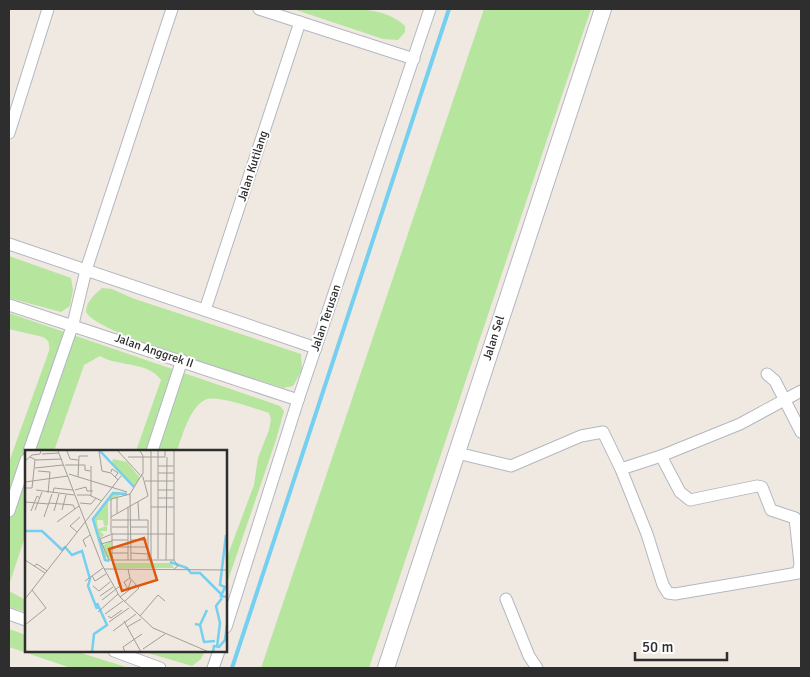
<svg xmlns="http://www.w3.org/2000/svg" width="810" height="677" viewBox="0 0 810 677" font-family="Signika,sans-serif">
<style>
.green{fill:#b6e59e}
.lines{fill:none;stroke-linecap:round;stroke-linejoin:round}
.stream{stroke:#75cff0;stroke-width:4}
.street-casing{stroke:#b4b7c1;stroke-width:13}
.secondary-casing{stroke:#b4b7c1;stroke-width:18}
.street{stroke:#fff;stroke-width:11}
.secondary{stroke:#fff;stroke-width:16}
.labels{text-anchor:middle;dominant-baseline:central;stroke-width:4;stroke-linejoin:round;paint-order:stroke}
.street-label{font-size:12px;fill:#2e2e2e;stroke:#fff}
.inset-river{fill:none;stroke:#75cff0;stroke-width:2.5}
.inset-road{fill:none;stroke:#a29e99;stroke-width:1}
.view{fill:#df570e;fill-opacity:0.15;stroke:#df570e;stroke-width:2.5}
.inset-edge{fill:none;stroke:#2e2e2e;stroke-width:2.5}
</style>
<rect width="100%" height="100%" fill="#efe9e1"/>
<g class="green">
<path d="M293,9C326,9 381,2 405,26V32L398,40L383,39Z"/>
<path d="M484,9H591L369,668H261Z"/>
<path d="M9,256L71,278L73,290L70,306L61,312L9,298Z"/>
<path d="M102,288L112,289L132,298L301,354L302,370L293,386L283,388C250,377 98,335 86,312C86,302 94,295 102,288Z"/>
<path d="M9,313L280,406L284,411L276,440L226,586V560L254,485L258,458L269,430L271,419L269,413C256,409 216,394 205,400C190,407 182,436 177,451H136L161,380C148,361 118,367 100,356L84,365L54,451H26V534L9,585V591L26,600V612L9,607V462L49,351C50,344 49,340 43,337L9,329Z"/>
<path d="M9,629L26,635V651H75L129,668H71L9,647Z"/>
<path d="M141,651H205L201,659L192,666Z"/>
</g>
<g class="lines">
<path class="stream" d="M232,668L449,9"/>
<defs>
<g id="street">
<path d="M259,9L414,59"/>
<path d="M9,133L48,9"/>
<path d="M9,244L316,348"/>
<path d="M9,305L298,400"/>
<path d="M205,310L300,22"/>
<path d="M767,374L775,381L801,432"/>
<path d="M29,451L73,324L86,270L172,9"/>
<path d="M152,451L182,360"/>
<path d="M457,453L511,466L581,436L603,432L621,469L647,534L663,585L668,593L675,594L798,573L800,564L795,518L771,510L762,487L757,486L690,500L680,492L661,456"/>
<path d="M621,469L661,456L740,424L801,391"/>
<path d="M9,511L26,460"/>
<path d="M506,599L529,656L537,668"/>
<path d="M9,614L26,620"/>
<path d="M226,627L298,400L430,9"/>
<path d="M114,651L160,668"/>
<path d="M213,668L219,651"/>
</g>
<path id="secondary" d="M386,668L603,9"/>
</defs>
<use href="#street" class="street-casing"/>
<use href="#secondary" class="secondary-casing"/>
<use href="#street" class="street"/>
<use href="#secondary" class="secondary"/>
</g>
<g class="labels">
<g class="street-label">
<text transform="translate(253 166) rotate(-72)">Jalan Kutilang</text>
<text transform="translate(326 318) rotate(-71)">Jalan Terusan</text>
<text transform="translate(494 338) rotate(-72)">Jalan Sel</text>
<text transform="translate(154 351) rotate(19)">Jalan Anggrek II</text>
</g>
</g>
<g transform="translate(25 450)">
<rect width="202" height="202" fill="#efe9e1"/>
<path d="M88,9L102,12L115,28L109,36L87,13ZM98,43L83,52V75L79,76L78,70H72L73,79L82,76V81H75L79,85L74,89L77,96L86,91V109L81,107V111L68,71L88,44ZM87,113H146L149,118H89Z" fill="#b6e59e"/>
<path class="inset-river" d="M75,1L109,37M0,81H17L33,96M201,85L195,135L200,137L196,146L202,147M33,96L37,100L40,97L47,105L57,101L65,129L63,136L72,159M84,111L80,110L68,69L88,43L102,44M145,112L162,118L166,123H175L196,144M170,174L175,175L179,192L190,191M175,175L182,160M192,197L195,173L191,156L197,148M67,202L69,184L82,175L72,153M188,202L189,196L194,197L200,190L202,175"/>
<path class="inset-road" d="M33,1L77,115L95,147L128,178L184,202M42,1L45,9L53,10M74,1L77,21L86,23L93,30M93,1L115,25M115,1L118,6V24M149,1V110L153,116L149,119M17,4L34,3M5,7L11,10L37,9M103,7H140V1M0,11L7,5L15,4L16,1M40,15H60V20L65,21M133,16H149M10,18L38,15M13,21L25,22L23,43M86,22L87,19L93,23L90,27M133,23H149M44,24L102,42M53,27L54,6H63M120,31H149M0,32L43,26M0,38H7L10,10M11,40L49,45M50,40L61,37L62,41H68M133,40H149M28,43L29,38L48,40M105,44L106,110M52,45H64L77,51M66,46V16M133,48H149M0,52L24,54M113,52L114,70M24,53L48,55L50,59M55,53L66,54L71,48M126,57H149M10,60L17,42M37,60L41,45M6,61L12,46L15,48M29,61L34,44M92,63V47M19,67L27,44M86,67L123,46L118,27M87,70H123M123,70V110M32,72L54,56M87,77H103M106,77H122M52,82L45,76L55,67M86,83V49L105,44L117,24V27M149,84H87L75,89L84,110H149M87,90H103M106,90H122M76,94L87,91V83M61,97L58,90L65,85M87,97H123M87,103H103M106,103L122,104M87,109V91M133,109V1M0,110L20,123M103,110V57M126,110V1M141,110L142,7M9,116L12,114L22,121M79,119L202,120M67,126L70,131L81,124M105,128L99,132L103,139L106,130M60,131L78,118M68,136L74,141L85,132M75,146L88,137M95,147L111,135M0,149L96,26M77,150L95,136L93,132M99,152L114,138L105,128L103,119M73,162L93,144M80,164L98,151M83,166L86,168L97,160M115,166L133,145L140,151M99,171L116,202M84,172L104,158M0,175L21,158L7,140M102,177L116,169M88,181L111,164M118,199L140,184M100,202L98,197L117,184"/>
<path class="view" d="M119,88L132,130L97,141L84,99Z"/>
<rect width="202" height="202" class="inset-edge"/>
</g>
<rect width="810" height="677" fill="none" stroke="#2e2e2e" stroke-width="20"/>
<path d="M635 652v8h92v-8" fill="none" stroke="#2e2e2e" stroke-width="2.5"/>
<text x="642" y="652" font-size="15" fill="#2e2e2e" stroke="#ffffff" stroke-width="4" paint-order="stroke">50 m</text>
</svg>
